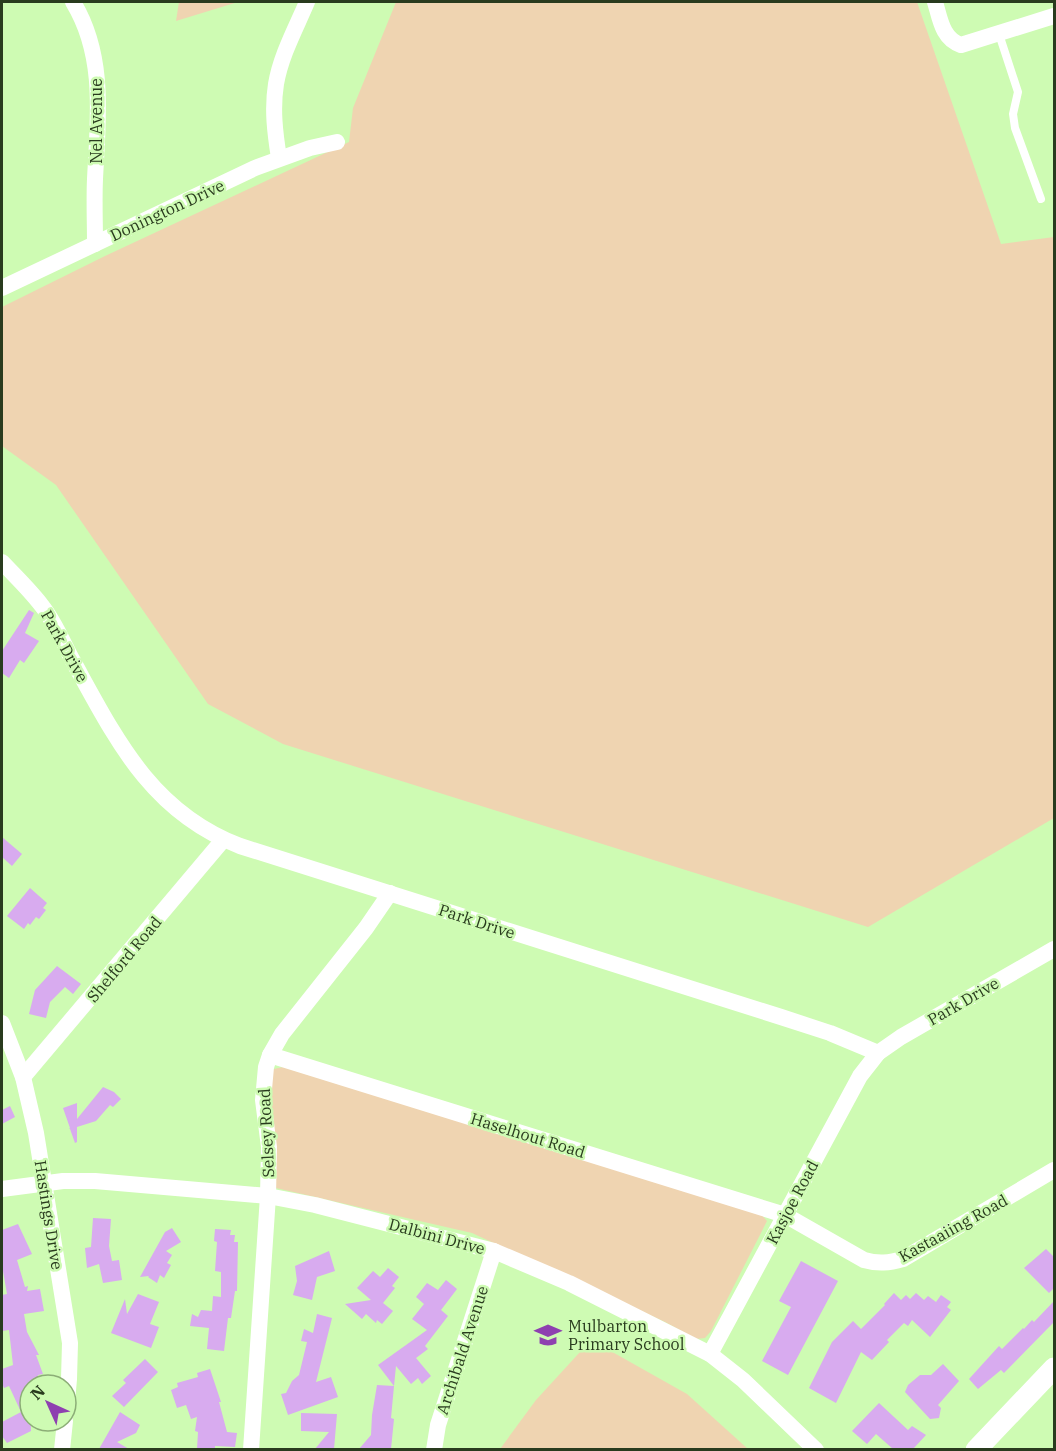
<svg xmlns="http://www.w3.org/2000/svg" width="1056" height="1451" viewBox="0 0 1056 1451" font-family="'IBM Plex Serif',serif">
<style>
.green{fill:#efd4b1}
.building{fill:#d8abef}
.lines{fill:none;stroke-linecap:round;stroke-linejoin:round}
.service{stroke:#fff;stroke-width:8}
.minor{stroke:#fff;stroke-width:16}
.tertiary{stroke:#fff;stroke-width:21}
.labels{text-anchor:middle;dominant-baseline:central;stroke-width:5;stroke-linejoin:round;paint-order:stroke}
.street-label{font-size:16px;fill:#293b1e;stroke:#cefbb3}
.poi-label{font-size:16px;fill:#293b1e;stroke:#cefbb3;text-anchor:start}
</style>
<rect width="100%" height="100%" fill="#cefbb3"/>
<g class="green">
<path d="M179,2H238L176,21Z"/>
<path d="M396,2H917L1001,244L1054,237V818L868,927L283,744L208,704L56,485L2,446V307L105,256L349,142L353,108Z"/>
<path d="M283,1067L761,1214L767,1221L711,1331L705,1338L696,1339L665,1322L472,1233L276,1188L269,1075L274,1069Z"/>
<path d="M591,1340L687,1394L748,1449H500L536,1400Z"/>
</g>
<g class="building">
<path d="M29,610L34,613L25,633L39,641L24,663L20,660L9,678L2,673V651Z"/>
<path d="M2,837L22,854L12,866L2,857Z"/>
<path d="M30,888L47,903L43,908L46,910L39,919L36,917L30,925L28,923L24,929L7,916Z"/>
<path d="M57,966L81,984L73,994L65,987L50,1002L46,1018L29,1014L35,990Z"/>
<path d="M103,1087L114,1092L121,1099L113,1107L110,1105L96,1121L77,1127V1142L75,1143L70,1129H69L70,1128L63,1108L77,1103V1119Z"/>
<path d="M10,1106L15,1117L2,1124V1110Z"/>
<path d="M93,1218L111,1219L109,1246L112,1261L119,1260L122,1280L103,1283L99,1264L87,1268L85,1248L91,1247Z"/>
<path d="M18,1224L32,1254L17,1260L25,1287L28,1286L27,1291L40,1289L44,1311L24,1314L27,1332L39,1355H36L43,1374L38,1375L39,1385H30L31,1431L7,1443L2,1436V1422L21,1412L9,1386L4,1388L2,1383V1369L13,1365L9,1330L2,1331V1295L7,1294L3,1271L2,1272V1230Z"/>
<path d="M172,1228L181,1242L166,1251L172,1255L167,1263L171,1265L164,1278L160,1275L157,1283L148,1277L149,1276L140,1277L165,1232Z"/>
<path d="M215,1229L231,1230L230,1235H235L234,1242H238L237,1291H235L231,1318H228L224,1351L207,1349L209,1328L190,1326L192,1314L198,1317L201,1310L212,1311L213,1296L221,1297V1272L215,1271L217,1242L214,1241Z"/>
<path d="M1046,1249L1054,1257V1288L1049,1293L1024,1268Z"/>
<path d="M329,1251L335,1271L317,1277L312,1300L293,1295L297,1281L295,1266Z"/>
<path d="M801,1261L838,1281L788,1375L762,1361L791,1307L779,1301Z"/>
<path d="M388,1268L399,1277L392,1286L395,1288L383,1303L393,1311L382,1324L377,1320L376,1323L366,1314L362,1319L345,1304L371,1300L357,1288L373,1271L380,1277Z"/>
<path d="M446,1280L457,1289L441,1310L448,1316L425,1346L428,1349L416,1358L431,1376L422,1384L418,1378L411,1384L396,1366L394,1386L378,1365L427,1330L412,1319L424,1304L416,1297L427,1283L438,1290Z"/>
<path d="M894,1293L901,1300L906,1295L910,1299L916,1293L924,1300L928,1296L936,1302L941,1295L951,1302L947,1307L951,1310L930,1337L912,1320L908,1326L904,1323L887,1340L889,1342L872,1360L861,1352L836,1403L809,1388L832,1342L853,1321L861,1329L885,1305L884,1304Z"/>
<path d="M138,1294L159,1302L150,1324L159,1327L151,1348L111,1333L125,1299L127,1314Z"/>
<path d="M1054,1301V1322L1004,1373L1001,1370L978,1389L969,1379L999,1346L1002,1349L1023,1328L1024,1329L1032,1320L1034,1322Z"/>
<path d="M317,1314L332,1318L316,1382L331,1377L338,1397L288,1415L281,1394L286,1393L292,1381L299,1375L307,1342L301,1341L304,1329L313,1333Z"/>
<path d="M145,1359L158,1372L124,1407L112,1396L126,1383L123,1380Z"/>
<path d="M943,1364L959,1381L938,1405L941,1408L939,1418L930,1419L905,1392L908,1385L920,1375H931Z"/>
<path d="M210,1369L221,1402H219L227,1432L237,1433L235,1447L215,1446V1449H197L198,1432L195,1431L197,1417L191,1419L186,1405L177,1408L171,1390L178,1387L177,1383L198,1377L197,1373Z"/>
<path d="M377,1385L394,1386L391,1418L394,1419L391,1449H359L371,1435L372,1415Z"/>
<path d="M879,1403L908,1430L912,1426L926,1435L913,1449H893L876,1434L867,1444L852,1431Z"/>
<path d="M120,1412L140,1425L136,1433L117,1442L129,1449H99Z"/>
<path d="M301,1413L337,1414L334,1449H315L329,1432L301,1431Z"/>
</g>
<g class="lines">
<path class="service" d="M999,34L1018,92L1013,114L1015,128L1041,199"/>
<g class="minor">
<path d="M73,2C106,56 98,119 95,179C94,200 95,222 95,244"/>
<path d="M935,2C940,18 942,39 961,45L1054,16"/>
<path d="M279,158C275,133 272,109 276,84C281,55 296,28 307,2"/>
<path d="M2,288L255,168L310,148L337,142"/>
<path d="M2,562C15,576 30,590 42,606C55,622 63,643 73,661C116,739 151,812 240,846L781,1017L830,1033L878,1053L901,1037L1054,949"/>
<path d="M2,1023L23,1077L36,1133L70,1343L69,1379L66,1413"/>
<path d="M270,1055L785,1215L864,1260C878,1264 889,1263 903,1259L1054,1170"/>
<path d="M23,1077L223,840"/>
<path d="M2,1189L63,1181H95L268,1196L315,1205L494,1251L569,1283L710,1354L743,1380L816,1450"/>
<path d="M710,1354L860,1076L878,1053"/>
<path d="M62,1450L65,1421"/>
<path d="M251,1450L268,1196L269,1147L263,1100L266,1067L270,1055L282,1034L366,928L390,893"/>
<path d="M434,1450L438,1425L494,1251"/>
</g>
<path class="tertiary" d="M976,1450L1054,1368"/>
</g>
<defs>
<symbol id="school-bare" viewBox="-9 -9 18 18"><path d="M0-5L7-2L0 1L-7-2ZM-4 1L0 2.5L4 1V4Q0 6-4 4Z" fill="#8e40b0" stroke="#cefbb3" stroke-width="2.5" paint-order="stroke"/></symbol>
</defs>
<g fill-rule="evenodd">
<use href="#school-bare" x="529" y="1316" width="38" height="38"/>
</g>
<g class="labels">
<g class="street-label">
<text transform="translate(96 121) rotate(-90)">Nel Avenue</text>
<text transform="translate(167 210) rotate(-25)">Donington Drive</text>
<text transform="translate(65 646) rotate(61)">Park Drive</text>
<text transform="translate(477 921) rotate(18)">Park Drive</text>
<text transform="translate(124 959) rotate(-50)">Shelford Road</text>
<text transform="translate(963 1001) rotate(-30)">Park Drive</text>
<text transform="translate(266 1133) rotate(-93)">Selsey Road</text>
<text transform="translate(528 1135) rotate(17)">Haselhout Road</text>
<text transform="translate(792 1202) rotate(-62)">Kasjoe Road</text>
<text transform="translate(49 1215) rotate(81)">Hastings Drive</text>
<text transform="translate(953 1228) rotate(-29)">Kastaaiing Road</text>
<text transform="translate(437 1236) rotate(15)">Dalbini Drive</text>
<text transform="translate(462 1350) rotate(-72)">Archibald Avenue</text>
</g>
<g class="poi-label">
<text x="568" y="1326">Mulbarton<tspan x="568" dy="18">Primary School</tspan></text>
</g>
</g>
<rect width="1056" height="1451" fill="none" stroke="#293b1e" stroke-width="6"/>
<g transform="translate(48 1403) rotate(315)"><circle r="28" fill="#cefbb3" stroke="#8cae77" stroke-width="1.5"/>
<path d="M0-4.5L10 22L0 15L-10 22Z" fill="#8e40b0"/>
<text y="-9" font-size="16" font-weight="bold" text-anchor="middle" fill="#293b1e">N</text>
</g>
</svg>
